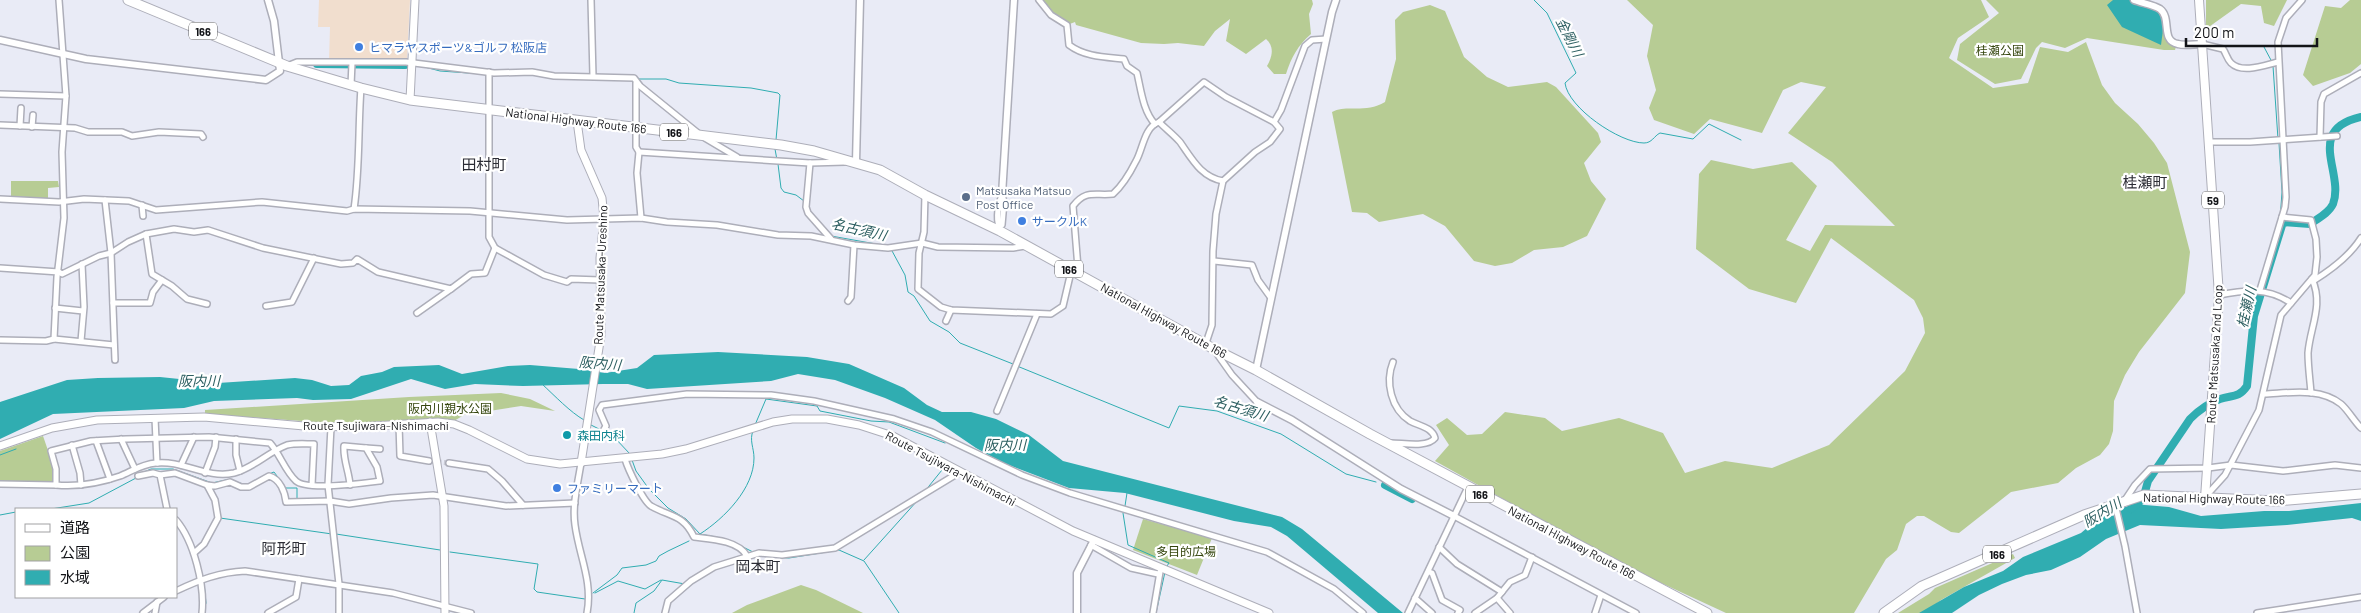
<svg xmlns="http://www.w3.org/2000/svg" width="2361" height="613" viewBox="0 0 2361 613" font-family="Barlow,'Noto Sans JP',sans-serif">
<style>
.commercial{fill:#f1dece}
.green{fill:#b7cc94}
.water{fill:#30adb1}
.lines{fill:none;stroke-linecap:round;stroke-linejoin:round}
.stream{stroke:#30adb1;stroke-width:1}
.river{stroke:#30adb1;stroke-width:8}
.minor-tunnel{stroke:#c9cbd5;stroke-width:5;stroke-dasharray:5 2.5;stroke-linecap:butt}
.minor-casing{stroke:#adaeb9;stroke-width:8}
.tertiary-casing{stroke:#adaeb9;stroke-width:9}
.secondary-casing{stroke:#adaeb9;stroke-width:9}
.primary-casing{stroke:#adaeb9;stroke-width:10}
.trunk-casing{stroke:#adaeb9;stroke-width:11}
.minor{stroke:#fff;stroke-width:5}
.tertiary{stroke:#fff;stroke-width:6}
.secondary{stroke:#fff;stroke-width:7}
.primary{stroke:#fff;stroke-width:8}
.trunk{stroke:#fff;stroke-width:9}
.shop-dot{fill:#3f7fe0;stroke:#fff;stroke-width:2}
.service-dot{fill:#5c6f8a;stroke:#fff;stroke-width:2}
.culture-dot{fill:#0f9aa8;stroke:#fff;stroke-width:2}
.labels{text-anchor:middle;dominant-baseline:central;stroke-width:4.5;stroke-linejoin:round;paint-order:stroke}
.shield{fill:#fff;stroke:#5a5a5d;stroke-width:1}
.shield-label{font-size:11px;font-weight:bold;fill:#131418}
.shop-label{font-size:12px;fill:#366cbe;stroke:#fff;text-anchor:start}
.park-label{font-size:12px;fill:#34450d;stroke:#fff}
.street-label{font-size:12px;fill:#131418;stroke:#fff}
.service-label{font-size:12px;fill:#4e5e75;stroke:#fff;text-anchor:start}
.culture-label{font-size:12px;fill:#0d838f;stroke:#fff;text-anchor:start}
.water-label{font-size:14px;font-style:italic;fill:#2d5f61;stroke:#fff}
.quarter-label{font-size:15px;fill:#2c2d35;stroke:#fff}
</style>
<rect width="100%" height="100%" fill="#e9ebf6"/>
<path class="commercial" d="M319,0H410L407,61H329L330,27H318Z"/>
<g class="green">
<path d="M1039,0H1312L1313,4L1309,14L1311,34C1298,45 1291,58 1286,74H1274L1267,66C1272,57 1275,47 1266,39L1246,54L1226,41L1230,19L1215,31L1204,46L1178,43L1164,44L1141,43L1076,25L1075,22L1067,25L1051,15Z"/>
<path d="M1627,0H1981L1989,17L1958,38L1949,58L1993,88L2028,83L2040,47L2068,52L2086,42L2102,85L2115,103L2138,124L2154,143L2167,163L2190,252L2185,293L2139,352L2125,375L2114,401L2113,431L2109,444L2100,455L2076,468L2058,483L2011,492L1959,533L1951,532L1924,516H1917L1906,524L1897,550L1886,559L1854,613H1726L1618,563L1435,461L1449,445L1436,425L1447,418L1467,435L1482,434L1505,412L1545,418L1562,431L1619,418L1663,433L1685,473L1725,461L1772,468L1829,445L1905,371L1925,333L1923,318L1914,300L1831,238L1796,303L1749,289L1696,249L1699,174L1711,160L1753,169L1792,162L1817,186L1786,240L1810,251L1825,225L1895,226L1832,162L1788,133L1826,87L1801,82L1783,90L1762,133L1710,119L1694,134L1654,120L1649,108L1656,90L1647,56L1653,25Z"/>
<path d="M1986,0H2134L2166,30L2177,44L2175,50H2164L2087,38L2065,48L2042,42L2036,48L2021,79L1995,84L1957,60L1960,44L1999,13Z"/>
<path d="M2206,0H2287L2274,26L2264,23L2261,6L2241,4L2206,29Z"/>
<path d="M2350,0H2361V64L2350,73L2313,86L2303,75L2325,6L2341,8Z"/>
<path d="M1430,5L1445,11L1464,57L1487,77L1508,87L1547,82L1556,87L1598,133L1601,142L1584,163L1591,181L1606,199L1587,236L1563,247L1534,250L1512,263L1495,266L1474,261L1445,226L1423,214L1379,222L1367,213L1352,212L1332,112C1347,104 1365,114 1385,102L1396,59L1395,20L1403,12Z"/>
<path d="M11,181H58L59,187L48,188V200L11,199Z"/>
<path d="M501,393L530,399L555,411L521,406L464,415L454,421L428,419L343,424L205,414V410L409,397Z"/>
<path d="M43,436L54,468L55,480L53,482H0V451Z"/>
<path d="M1143,519L1212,538L1197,575L1133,550Z"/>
<path d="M2013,554L2015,558L1941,600L1924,613H1898L1929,594L1935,588Z"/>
<path d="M801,585L816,590L863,613H732L747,605Z"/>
</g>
<g class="water">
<path d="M2113,0H2134L2160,9L2166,30H2163L2161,45L2122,27L2107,5Z"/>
<path d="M718,352L807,357L849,364L904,388L927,405L942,412H971L996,419L1029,435L1063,461L1282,517L1302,529L1403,613H1378L1287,536L1271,527L1234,521L1125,493L1069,488L1001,462L976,448L935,420L885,398L835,380L798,374L771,381L647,389L628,384H603L523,386L475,384L445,389L411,379L351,399L313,400L297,398L214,401L184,408L53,414L0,439V402L67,380L98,378L160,377L218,383L295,378L312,380L331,386L349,385L361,376L382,372L394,367L439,365L462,374L508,366L530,365L579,369L605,373L637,368L654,355Z"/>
<path d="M2361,503V521L2352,518L2287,525L2221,529L2140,525L2106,539L2080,557L2051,570L2026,575L2002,584L1979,595L1952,613H1919L1964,587L2003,571L2023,557L2081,533L2100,517L2133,504L2169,507L2201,516L2264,511H2289Z"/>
</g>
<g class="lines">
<g class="stream">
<path d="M1534,0L1547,13L1576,73L1565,83C1568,108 1620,143 1644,143C1652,143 1654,136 1660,133L1693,139L1709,124L1741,140"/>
<path d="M2264,47L2272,62"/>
<path d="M421,66L440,71L483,74"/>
<path d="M2273,66L2278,139"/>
<path d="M500,75H513"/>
<path d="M637,79H666L679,83L751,88L778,93L780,95L776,140"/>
<path d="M625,80H633"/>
<path d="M2279,143L2282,192L2280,220"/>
<path d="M775,149L777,160"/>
<path d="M778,164L781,188L784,192L796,195L804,201C804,214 810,220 819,230"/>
<path d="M831,236L876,244"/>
<path d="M891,249L905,275L908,292L914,296L930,321L949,332L960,343L1013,364"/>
<path d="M1017,366L1169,428L1179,406L1217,411L1281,434L1346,474L1376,482"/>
<path d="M542,384C555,396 570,412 584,420"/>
<path d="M589,424L601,430"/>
<path d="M755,425L766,399L817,406L820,411L871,421L889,422L945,443"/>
<path d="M605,432L614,437L630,454"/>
<path d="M0,455L16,449"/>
<path d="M632,460L636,471L649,489L668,508L686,519L700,534L726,539"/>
<path d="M269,474L274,472L280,480"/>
<path d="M137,475L151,469H173L212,483L226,480"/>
<path d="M230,480L246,485L259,479"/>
<path d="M284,488H297V499"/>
<path d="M925,491L942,470"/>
<path d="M1125,506L1127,493"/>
<path d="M51,509L89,503L136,478"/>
<path d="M1123,513L1128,545L1169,563L1167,566"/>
<path d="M0,515L16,512"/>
<path d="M220,518L332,534"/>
<path d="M336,534L440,550"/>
<path d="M700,534C725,518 754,488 754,458C754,448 749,440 753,431"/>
<path d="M739,545L753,552"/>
<path d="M450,552L538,564L534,589L537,592L585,599"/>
<path d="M864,560L917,501"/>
<path d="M720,568L759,556L789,558L839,550L864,561L899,613"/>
<path d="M204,583L206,603L204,609"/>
<path d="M692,584L714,570"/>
<path d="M593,593L617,575L622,568L646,565L656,561L659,556L668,551L689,541"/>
<path d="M595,593L618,581L645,589L661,580"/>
<path d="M634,613L636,603L654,591L662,580L685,584"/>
<path d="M1156,613L1165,572"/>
</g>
<g class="river">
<path d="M317,64L405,65"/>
<path d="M1385,485L1412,499"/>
<path d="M2131,509L2143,499L2148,481L2190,419C2198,411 2209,403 2220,399C2232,395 2239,398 2247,386L2254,316L2283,222L2310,224C2317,219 2329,213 2333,204C2345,173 2304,130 2361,117"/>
</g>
<path class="minor-tunnel" d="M429,461L449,463"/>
<defs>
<g id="minor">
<path d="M591,0L593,76"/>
<path d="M1039,0L1051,15L1067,25L1069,45C1085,57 1105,57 1124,59L1127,66L1137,73C1141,90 1143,111 1155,124"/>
<path d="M2202,44L2223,49C2226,53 2227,59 2231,63C2242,74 2265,65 2278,62"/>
<path d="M287,66L297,62H406L494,73L532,72L554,76L634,78L640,86L698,133"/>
<path d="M489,72V237L495,248L544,275L567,282L571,279L600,280"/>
<path d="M636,83V147L639,152L637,173L641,218"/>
<path d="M351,85L352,63"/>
<path d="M0,94L66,96"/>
<path d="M1159,122C1166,129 1174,135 1180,142C1192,159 1201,177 1223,181"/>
<path d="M1274,122L1281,110L1305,46L1312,40L1326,39"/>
<path d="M0,125L75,128L88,132H122L132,136L159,132L201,134L203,137"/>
<path d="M20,126L21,108"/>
<path d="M32,127L33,115"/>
<path d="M2320,137L2321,102L2324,94L2361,73"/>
<path d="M705,138L737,157"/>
<path d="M2210,142H2250L2337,136"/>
<path d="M639,152L810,163L845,162"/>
<path d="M810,163L806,207L808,213L831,239"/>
<path d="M925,195L924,232L919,253L918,289L941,307L951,310L1051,314L1063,306L1070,276L1078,268L1073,206C1086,189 1095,196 1113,194C1123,185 1130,173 1136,161C1143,149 1144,127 1159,122L1204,82L1226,97L1274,122L1280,129L1270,142L1255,152L1223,181L1216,214L1213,251L1212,325L1206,343"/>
<path d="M0,199L59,202L84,199L129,201L156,210L262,202L347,211L354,209L470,211L567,220L641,218L667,222L717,225L778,235L811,236L854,245L888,248L922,243L938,247L1013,248L1025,246"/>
<path d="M105,200L111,253L115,360"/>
<path d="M142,205L143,216"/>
<path d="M354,209C360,169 358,128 361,88"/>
<path d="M999,226L1002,225L1004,202L1002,195"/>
<path d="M999,226C996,218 998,204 1002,195"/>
<path d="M1214,261L1252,265L1258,280L1271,298"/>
<path d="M0,268L59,272L62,274L99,256L111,253L128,242L146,234L174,229L194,232L208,230L263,248L341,264L353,263L357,259L378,272L451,289L471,274L485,273L495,248"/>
<path d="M162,280L172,286L187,299L207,304"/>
<path d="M2313,281C2331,270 2349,257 2361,238"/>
<path d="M2260,290L2285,207L2286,197L2278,42L2286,18L2302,0"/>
<path d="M2219,295C2245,290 2267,287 2291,303"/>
<path d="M848,301L851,297L854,245"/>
<path d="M113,303H150L153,292L162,280L152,274L146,234"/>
<path d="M266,306L292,302L314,258"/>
<path d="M55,308L83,311"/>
<path d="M417,313L451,289"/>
<path d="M946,321L951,310"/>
<path d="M54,339L114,345"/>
<path d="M0,340L46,341L54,339L57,277L64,218L62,152L66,96L59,0"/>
<path d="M81,341L84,307L82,264"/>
<path d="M1215,351L1232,375L1257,402"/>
<path d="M2311,393C2310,380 2308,366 2308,353C2310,327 2324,305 2312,279"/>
<path d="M2264,394C2289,393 2320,387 2341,404C2348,410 2354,421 2361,428"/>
<path d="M997,411L1037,314"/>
<path d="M155,418L157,463"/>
<path d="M399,424L400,456L429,461"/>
<path d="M331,427L328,485L339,584V613"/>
<path d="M586,432L599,438L606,426L599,410L602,405L687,394L771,395L814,401L894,419L932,432L1022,475L1070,493L1267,552L1334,589L1363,613"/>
<path d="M121,439L135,469"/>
<path d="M236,439V455L240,471"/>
<path d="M96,441L110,479"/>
<path d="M1391,443C1404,443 1427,448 1435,438C1432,427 1419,426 1410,421C1391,409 1385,382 1393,362"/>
<path d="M72,445L80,473L81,485"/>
<path d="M366,448L380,449"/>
<path d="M625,459C628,469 643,501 651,506C670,517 683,514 694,537C710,539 738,540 747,556"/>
<path d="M449,463L488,469L502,481L523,505"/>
<path d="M581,463C578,483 572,505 575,525C579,556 593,581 587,613"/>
<path d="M181,465L194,437"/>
<path d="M205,473L215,447L216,437"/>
<path d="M160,475L175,473L207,485"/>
<path d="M138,476L153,473L160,475L167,509"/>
<path d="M0,484L56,485V469L51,451L91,441L126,439L209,437L270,443C280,454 285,471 296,481C307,491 365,483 380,481L377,467L366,448L344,446C343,460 349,471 350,485"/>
<path d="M56,485C78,487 100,483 120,476C132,471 142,464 156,463C183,460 206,479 234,473C254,468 268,452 287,445C296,443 305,444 314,444L312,485"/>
<path d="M2206,496L2225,475L2259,410L2281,315L2315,275L2317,257L2316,239L2311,220L2282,217"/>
<path d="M2125,500L2135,485L2150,469L2208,468L2231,465L2283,471L2335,465L2361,468"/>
<path d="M2115,504L2125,546L2137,613"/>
<path d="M1454,516L1636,613"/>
<path d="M176,520C194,541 205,586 202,613"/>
<path d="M1091,545L1131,568L1158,574"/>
<path d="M1439,547L1457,564L1502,592"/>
<path d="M194,553L204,544L218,518L215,500L207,485L215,486L230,482L241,487H249L269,476C280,479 285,492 286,502L330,501L349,504L391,498L433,495L506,506L575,503"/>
<path d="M1429,572L1432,573L1442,600L1460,610L1458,613"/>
<path d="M176,591C199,580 220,572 245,571L393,593L471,613"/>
<path d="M1415,598L1432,613"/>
<path d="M143,613L164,597"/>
<path d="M155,613L157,602"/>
<path d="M268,613L296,597L299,579"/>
<path d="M665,613L668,601L691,581L714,567L759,553L782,555L835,548L960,472"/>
<path d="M1153,613L1160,572"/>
<path d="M1408,613L1468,487"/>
<path d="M1475,613L1497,598"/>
<path d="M1510,613L1497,598L1510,582L1525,575L1532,557"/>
<path d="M1595,613L1601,595"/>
<path d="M2257,613L2361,597"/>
</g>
<g id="tertiary">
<path d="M2134,0C2142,3 2154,5 2160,9C2172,18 2160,41 2178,44C2185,46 2194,44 2202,44"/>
<path d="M0,40L86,59L266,80L280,71L274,21L268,0"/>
<path d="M856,162L860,0"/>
<path d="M1002,195L1014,0"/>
<path d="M1256,370L1332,12L1336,0"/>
<path d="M1257,402L1292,420L1401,489L1454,516"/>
<path d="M1077,613V573L1094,540"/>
</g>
<g id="secondary">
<path d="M410,100L415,0"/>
<path d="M577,121L581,150L602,198L604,218L600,258L601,335L581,463"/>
<path d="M430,422L444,506L445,613"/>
<path d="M0,446L52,428L97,420L204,417L304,426L356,427L438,422L454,424L469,430L527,459L560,464L662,454L686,449L773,422L792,419H827L859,425L893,436L1073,531L1269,613"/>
</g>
<path id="primary" d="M2199,0L2219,295L2205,498"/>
<g id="trunk">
<path d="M128,0L287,66L361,88L410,100L781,145L814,151L880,170L925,195L1000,231L1214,349L1256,370L1370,434L1707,613"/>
<path d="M1884,613L1922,586L2084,515L2144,495L2276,501L2361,494"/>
</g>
</defs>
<use href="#minor" class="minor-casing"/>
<use href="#tertiary" class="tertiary-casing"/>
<use href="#secondary" class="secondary-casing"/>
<use href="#primary" class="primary-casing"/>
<use href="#trunk" class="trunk-casing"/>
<use href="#minor" class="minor"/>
<use href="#tertiary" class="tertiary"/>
<use href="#secondary" class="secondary"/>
<use href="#primary" class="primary"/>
<use href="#trunk" class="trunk"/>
</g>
<g class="shop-dot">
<circle cx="359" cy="47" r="5"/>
<circle cx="1022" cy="221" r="5"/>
<circle cx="557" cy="488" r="5"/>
</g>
<circle class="service-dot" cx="966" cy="197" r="5"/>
<circle class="culture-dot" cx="567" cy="435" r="5"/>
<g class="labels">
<g class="shield">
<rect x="189" y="22.5" width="28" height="17" rx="4"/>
<rect x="660" y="123.5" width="28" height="17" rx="4"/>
<rect x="2202" y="191.5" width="22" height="17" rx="4"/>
<rect x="1055" y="260.5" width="28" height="17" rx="4"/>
<rect x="1466" y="485.5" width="28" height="17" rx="4"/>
<rect x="1983" y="545.5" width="28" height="17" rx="4"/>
</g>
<g class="shield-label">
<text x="203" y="31">166</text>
<text x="674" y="132">166</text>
<text x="2213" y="200">59</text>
<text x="1069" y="269">166</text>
<text x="1480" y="494">166</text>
<text x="1997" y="554">166</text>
</g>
<g class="shop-label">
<text x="369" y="47">ヒマラヤスポーツ&amp;ゴルフ 松阪店</text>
<text x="1032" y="221">サークルK</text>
<text x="567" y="488">ファミリーマート</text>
</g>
<g class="park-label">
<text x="2000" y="50">桂瀬公園</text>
<text x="450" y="408">阪内川親水公園</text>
<text x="1186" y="551">多目的広場</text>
</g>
<g class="street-label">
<text transform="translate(576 120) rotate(7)">National Highway Route 166</text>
<text transform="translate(600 275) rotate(-88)">Route Matsusaka-Ureshino</text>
<text transform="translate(1164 320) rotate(29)">National Highway Route 166</text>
<text transform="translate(2214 354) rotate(-87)">Route Matsusaka 2nd Loop</text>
<text x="376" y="425">Route Tsujiwara-Nishimachi</text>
<text transform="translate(951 468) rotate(28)">Route Tsujiwara-Nishimachi</text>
<text transform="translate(2214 498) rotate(1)">National Highway Route 166</text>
<text transform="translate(1572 542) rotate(28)">National Highway Route 166</text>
</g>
<g class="service-label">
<text x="976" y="190">Matsusaka Matsuo<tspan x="976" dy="14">Post Office</tspan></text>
</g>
<g class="culture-label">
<text x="577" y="435">森田内科</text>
</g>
<g class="water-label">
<text transform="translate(1570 37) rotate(63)">金剛川</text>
<text transform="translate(859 229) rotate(13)">名古須川</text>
<text transform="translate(2246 307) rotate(-77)">桂瀬川</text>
<text transform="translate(600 363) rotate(5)">阪内川</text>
<text x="199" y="380">阪内川</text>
<text transform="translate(1241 408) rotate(17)">名古須川</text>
<text x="1005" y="444">阪内川</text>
<text transform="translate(2102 512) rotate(-31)">阪内川</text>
</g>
<g class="quarter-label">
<text x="484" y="164">田村町</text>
<text x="2145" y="182">桂瀬町</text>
<text x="284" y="548">阿形町</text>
<text x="758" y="566">岡本町</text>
</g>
</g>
<rect x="15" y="508" width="162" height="90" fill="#ffffff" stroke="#a1a1a3"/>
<rect x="25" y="524" width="25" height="8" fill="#ffffff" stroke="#a1a1a3"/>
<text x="60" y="533" font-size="15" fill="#131418">道路</text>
<rect x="25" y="546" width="25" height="15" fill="#b7cc94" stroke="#a1a1a3"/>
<text x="60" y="558" font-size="15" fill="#131418">公園</text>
<rect x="25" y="570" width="25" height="15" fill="#30adb1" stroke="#a1a1a3"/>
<text x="60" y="583" font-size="15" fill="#131418">水域</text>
<path d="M2186 38v8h131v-8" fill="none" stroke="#131418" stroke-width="2.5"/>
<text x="2194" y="38" font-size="15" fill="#131418" stroke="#ffffff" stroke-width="4" paint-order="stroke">200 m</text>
</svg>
